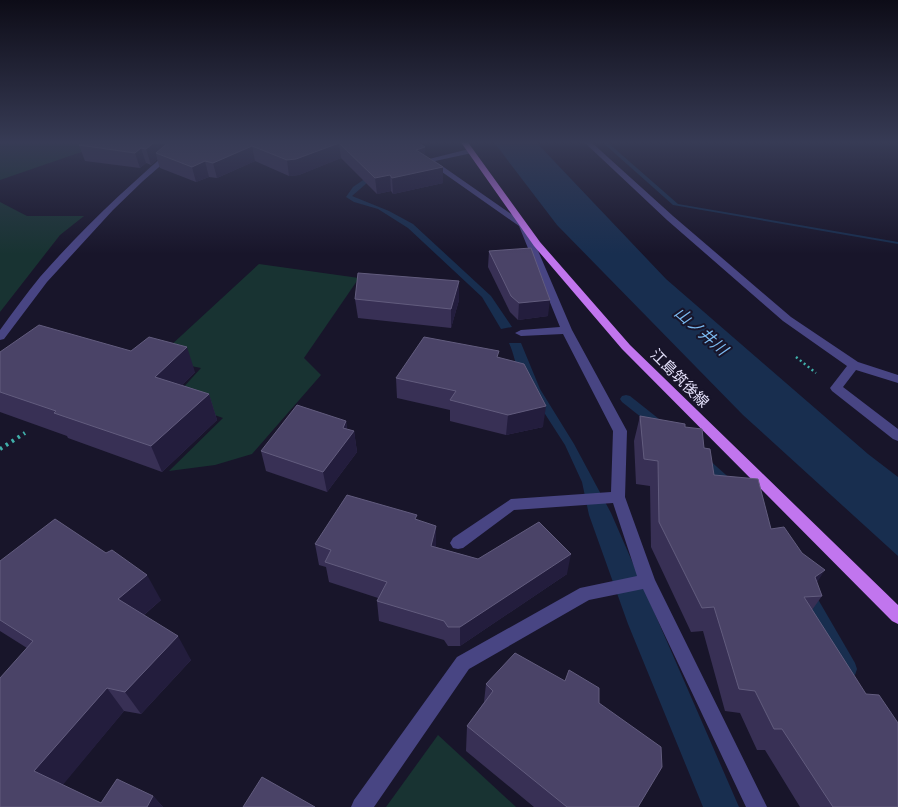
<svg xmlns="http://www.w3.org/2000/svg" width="898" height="807" viewBox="0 0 898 807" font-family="'Space Grotesk','Noto Sans JP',sans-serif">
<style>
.green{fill:#183332}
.water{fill:#182e4f}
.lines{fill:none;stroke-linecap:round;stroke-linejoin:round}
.stream{fill:#182e4f;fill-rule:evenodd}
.path-far1{stroke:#40b0aa;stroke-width:2.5;stroke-dasharray:2 3;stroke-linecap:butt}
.path{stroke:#40b0aa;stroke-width:4;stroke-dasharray:2.5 4.5;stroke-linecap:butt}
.minor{fill:#484583;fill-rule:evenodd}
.major{fill:#c175ee;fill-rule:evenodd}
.wall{fill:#383055}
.shaded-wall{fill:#231d3d}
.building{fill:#4a4367;stroke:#625c7e}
.labels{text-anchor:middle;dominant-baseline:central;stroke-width:4;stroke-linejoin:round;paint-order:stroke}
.street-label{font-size:15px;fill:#e4e1fb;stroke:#18152a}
.water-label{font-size:16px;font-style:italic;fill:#7bb9ef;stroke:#18152a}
</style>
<rect width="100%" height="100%" fill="#18152a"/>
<g class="green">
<path d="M0,141H155L93,148L0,180Z"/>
<path d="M0,202L27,216H84L60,235L0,312Z"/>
<path d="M259,264L359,278L304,358L321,375L252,454L215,465L169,471L223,418L172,400L201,368L156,359Z"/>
<path d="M438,735L516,807H386Z"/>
</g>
<g class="water">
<path d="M493,141H535L666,279L868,454L898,477V556L743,415L557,225Z"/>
<path d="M601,141H606L678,204L898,242V244L673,205Z"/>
<path d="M372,174L376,175L352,196L389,211L413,224L491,296L512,327L501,329L482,297L408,228L378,209L354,202L346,197L353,187Z"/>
<path d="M509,343H521L540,389L574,444L611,513L739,807H703L628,624L589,515L582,482L565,445L520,375C515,364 514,354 509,343Z"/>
</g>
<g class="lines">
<g class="stream">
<path d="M626,395L630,396L664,423L666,426L664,429H656L622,402L620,399L622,396Z"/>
<path d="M703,456L707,458L735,483L736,486L735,489L730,491L725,489L699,464L697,461L699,458Z"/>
<path d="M807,587L812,589L855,663L857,669L855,675L849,677L843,675L800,594L802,589Z"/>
</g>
<path class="path-far1" d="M796,357L816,373"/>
<path class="path" d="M0,449L25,433"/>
<g class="minor">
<path d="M181,141H189L143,181L113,210L47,282L4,339L0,340V330C13,312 26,294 40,277C83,228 131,183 181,141Z"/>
<path d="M583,141H590L673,216L791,317L858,362L898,375V383L856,370L843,387L898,429V441L893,439L832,391L830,388L847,366L783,321L667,220Z"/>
<path d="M469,149H472V153L435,161L527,225L572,330L627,431L625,497L655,580L767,807H746L643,589L589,600L469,669L374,807H351L354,800L457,657L580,588L637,576L613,503L514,510L463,548L458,549L453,548L450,543L453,538L511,499L611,492L613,431L563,334L521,336L515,333L521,330L560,327L519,226L425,160Z"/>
</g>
<path class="major" d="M460,141H467L540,242L630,345L898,605V624L892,621L622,349L534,246Z"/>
</g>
<g class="wall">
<path d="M417,141L425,156L443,183L393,194L391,191L377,194L341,158L299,175L289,176L255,161L217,178L209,177L196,182L160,168L157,159L151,165L146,163L140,168L85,161L79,145Z"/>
<path d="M489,251L548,316L518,320L510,312L488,267Z"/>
<path d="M355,299L459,300L451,328L358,318Z"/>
<path d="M0,352L195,372L182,385L209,394L217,420L162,472L68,438L67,436L0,412Z"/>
<path d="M499,357L543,427L506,435L450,421V410L397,398L396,378Z"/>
<path d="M640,416L685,427L704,448L714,475L771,529L817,583L822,596L812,610L898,807H800L765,750H757L740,713L725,711L703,631L691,632L651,547L650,486L636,484L634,441Z"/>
<path d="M346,421L347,429L354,431L357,452L327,492L266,471L261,451Z"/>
<path d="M417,520L436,547L478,559L567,574L460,646H448L444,640L379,621L377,601L378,598L329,582L326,567L319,565L315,544Z"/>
<path d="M0,561L161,600L144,615L191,660L141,714L124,711L62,785L101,803L153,796L163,807H0L27,648L0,631Z"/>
<path d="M486,684L599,703L662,767L638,807H534L466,751L467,726L484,702Z"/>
</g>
<g class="shaded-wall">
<path d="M156,141H178L156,153L157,159L151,165L146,149Z"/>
<path d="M339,143L341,158L299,175L289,176L287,160Z"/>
<path d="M252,146L255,161L217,178L213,163Z"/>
<path d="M425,147V163L416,150Z"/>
<path d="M141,148L146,163L140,168L135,153Z"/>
<path d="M205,161L209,177L196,182L192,167Z"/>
<path d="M443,167V183L393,194L392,178Z"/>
<path d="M390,175L391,191L377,194L375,178Z"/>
<path d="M459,281V300L451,328V309Z"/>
<path d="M550,300L548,316L518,320L519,303Z"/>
<path d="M187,347L195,372L165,402L155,377Z"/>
<path d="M209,394L217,420L162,472L151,446Z"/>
<path d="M546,406L543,427L506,435L508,415Z"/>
<path d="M346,421L348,439L354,431L357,452L327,492L323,472Z"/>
<path d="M436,526V546L432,566L431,546Z"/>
<path d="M571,554L567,574L460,646V627Z"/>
<path d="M825,570L809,595L815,577Z"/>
<path d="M147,575L161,600L133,624L118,599Z"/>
<path d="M178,636L191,660L141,714L125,692Z"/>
<path d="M107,688L124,711L57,792L34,771Z"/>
<path d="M153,796L163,807H147Z"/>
</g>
<g class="building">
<path d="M87,141H156L146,149L141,148L135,153L79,145Z"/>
<path d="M170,141H417L425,147L416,150L443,167L392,178L390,175L375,178L339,143L296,159L287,160L252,146L213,163L205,161L192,167L156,153Z"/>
<path d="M531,248L550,300L519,303L511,296L489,251Z"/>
<path d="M358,273L459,281L451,309L355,299Z"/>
<path d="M39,325L131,351L149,337L187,347L155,377L209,394L151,446L54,413L56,411L0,392V352Z"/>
<path d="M424,337L499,351L497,357L524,364L546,406L508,415L450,400L456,391L396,378Z"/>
<path d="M297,405L346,421L343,428L354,431L323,472L261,451Z"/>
<path d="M640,416L685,424V427L702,429L704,448L710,449L714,475L758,479L771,529L784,527L802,553L825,570L815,577L822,596L804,597L866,694L879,695L898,723V807H833L782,729H774L755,691L739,689L714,607L702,608L659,522L658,461L644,459Z"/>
<path d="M347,495L417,515L415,519L436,526L431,546L478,559L539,522L571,554L460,627H448L444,621L377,601L387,582L325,562L331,550L315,544Z"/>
<path d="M55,519L106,553L112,550L147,575L118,599L178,636L125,692L107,688L34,771L101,803L117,779L153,796L147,807H0V678L33,641L0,620V561Z"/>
<path d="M515,653L565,681L569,670L599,688V703L661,747L662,767L638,807H567L467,726L493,691L486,684Z"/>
<path d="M262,777L315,807H243Z"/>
</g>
<linearGradient id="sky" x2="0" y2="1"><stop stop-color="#0d0c17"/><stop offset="0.56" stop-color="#373b55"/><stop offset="1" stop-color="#373b55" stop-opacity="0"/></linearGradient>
<rect width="898" height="254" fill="url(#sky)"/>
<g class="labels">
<g class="street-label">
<text transform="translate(680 378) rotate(45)">江島筑後線</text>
</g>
<g class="water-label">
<text transform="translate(701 331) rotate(41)">山ノ井川</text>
</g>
</g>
</svg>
